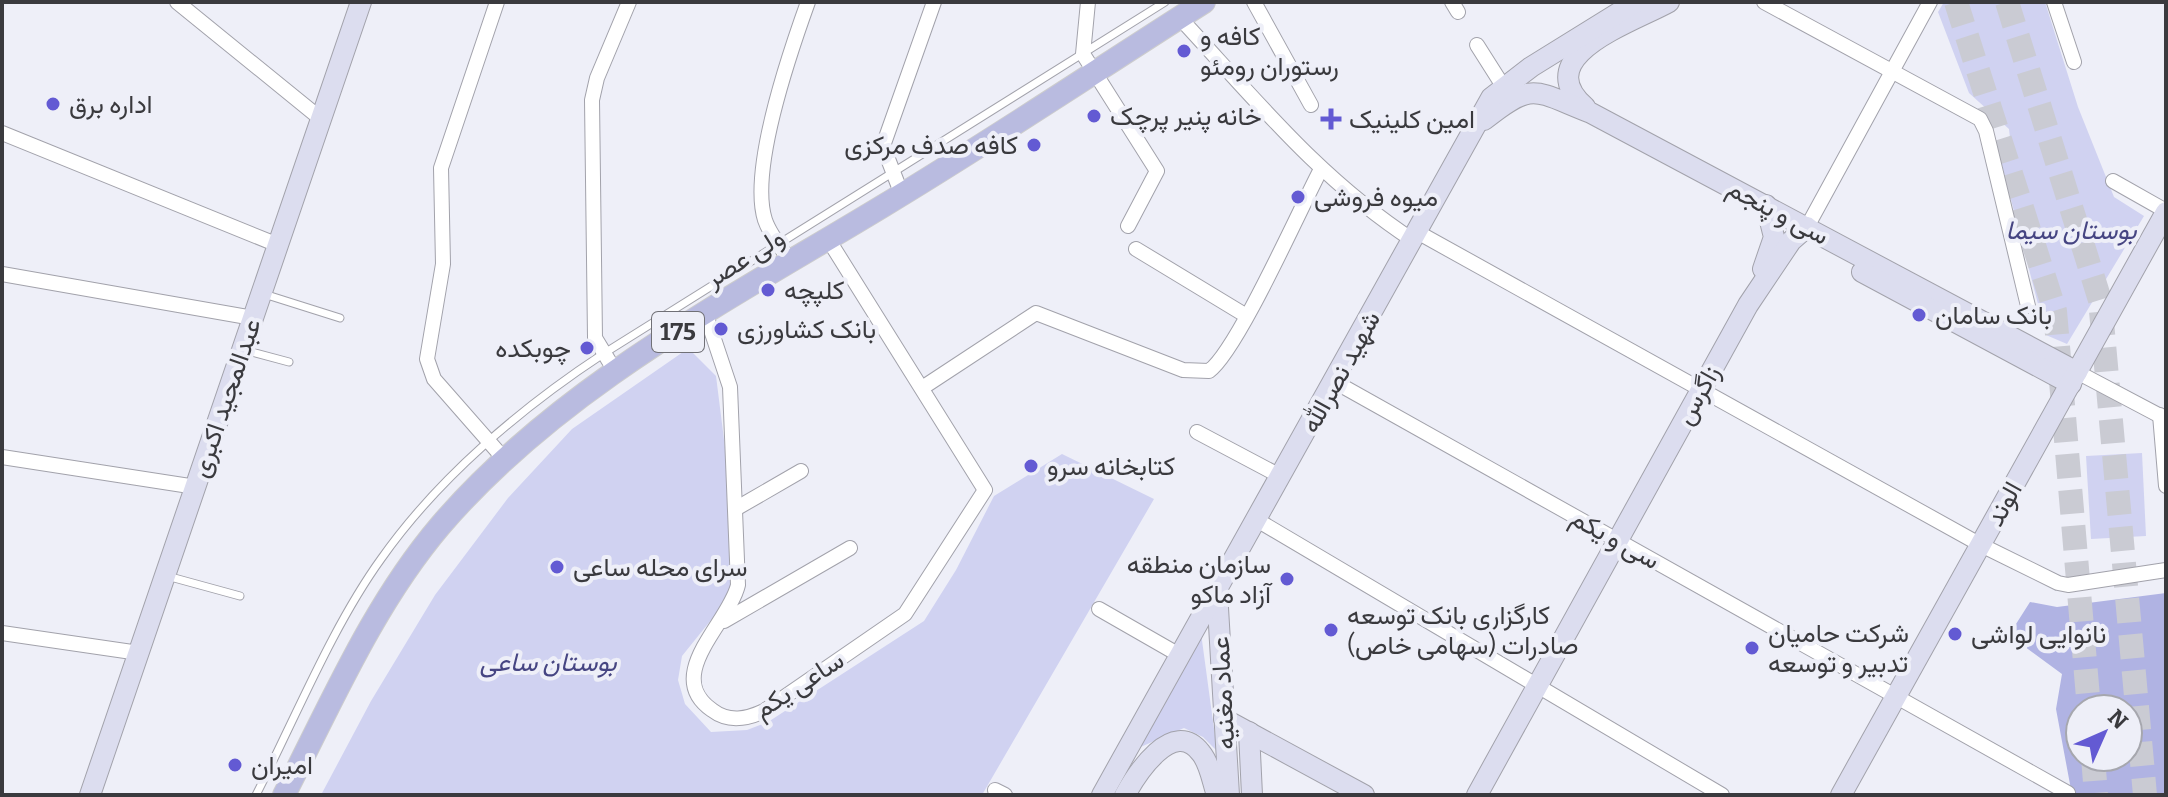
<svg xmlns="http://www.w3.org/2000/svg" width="2168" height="797" viewBox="0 0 2168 797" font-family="Bitter,Vazirmatn,serif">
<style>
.green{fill:#d0d2f1}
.forest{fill:#b0b3e3;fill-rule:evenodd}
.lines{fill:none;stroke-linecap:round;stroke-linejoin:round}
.highway-tunnel{stroke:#cacbd3;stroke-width:24;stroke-dasharray:24 12;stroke-linecap:butt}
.lane-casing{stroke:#a2a2ab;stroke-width:9}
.street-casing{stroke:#a2a2ab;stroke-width:16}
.secondary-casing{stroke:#a2a2ab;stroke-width:22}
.primary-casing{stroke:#cccccd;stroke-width:24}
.lane{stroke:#fff;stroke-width:7}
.street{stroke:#fff;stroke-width:14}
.secondary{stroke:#dcddef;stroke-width:20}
.primary{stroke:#b9bbe0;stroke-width:22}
.poi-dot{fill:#635ad3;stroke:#eeeff8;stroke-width:3}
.labels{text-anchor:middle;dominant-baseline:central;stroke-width:8;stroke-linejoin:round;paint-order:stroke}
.shield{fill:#eeeff8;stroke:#707076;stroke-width:2}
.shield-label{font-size:24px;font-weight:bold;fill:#3a3a3e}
.poi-label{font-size:26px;fill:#3a3a3e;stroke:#eeeff8;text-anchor:start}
.street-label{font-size:26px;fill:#3a3a3e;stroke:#eeeff8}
.park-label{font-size:26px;font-style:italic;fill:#464582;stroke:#eeeff8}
</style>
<rect width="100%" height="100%" fill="#eeeff8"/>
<g class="green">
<path d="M1944,2H2045L2078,107L2114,197L2144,216L2067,344L2046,335L2001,161L2011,147L2009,129L1969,93L1938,12Z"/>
<path d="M691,351L716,376L733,511L732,594L682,656L678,680L685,704L711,732L747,730L768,722L924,621L956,570L994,496L1062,454L1154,499L982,795H321L371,701L435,595L508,498L572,429L683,352Z"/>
<path d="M2142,453L2146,536L2091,539L2086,456Z"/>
<path d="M1201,633L1217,751L1203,737L1184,728L1136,749Z"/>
</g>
<path class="forest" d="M2166,593V795H2072L2056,709L2062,674L2009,635L2030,602L2057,607ZM2080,709H2128V757H2080Z"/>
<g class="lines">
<g class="highway-tunnel">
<path d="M1956,2L2055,311L2089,709"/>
<path d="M2007,2L2100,300L2145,795"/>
<path d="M2093,757L2096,795"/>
</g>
<defs>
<g id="lane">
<path d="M264,294L340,318"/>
<path d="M244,350L289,362"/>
<path d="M167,576L240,596"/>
<path d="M256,795C295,719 332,627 381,559C438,478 521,408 603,354L1165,2"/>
</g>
<g id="street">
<path d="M177,2L321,119"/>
<path d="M497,2L441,168L443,264L427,359L434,379L505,460"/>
<path d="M1088,2L1083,54L1157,171L1128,226"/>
<path d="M1254,2L1311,105"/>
<path d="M1452,2L1458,12"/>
<path d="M1764,2L1980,119L1986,131L2028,306"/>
<path d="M2054,2L2074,62"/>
<path d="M1179,17C1256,100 1319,179 1414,241"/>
<path d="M1477,45L1503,86"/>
<path d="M2,133L278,245"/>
<path d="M2113,181L2166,211"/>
<path d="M902,195L883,146L934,2"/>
<path d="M1807,227L1930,2"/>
<path d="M1419,233L1981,545L2058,583L2068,585L2166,570"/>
<path d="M1136,249L1245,315"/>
<path d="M791,262C782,249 770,235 765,220C749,170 790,52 808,2"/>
<path d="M2,274L253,318"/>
<path d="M706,315L730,387L738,585C729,623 662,675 712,710C729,723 747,719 764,711L905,614L985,490L828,239"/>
<path d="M615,371L595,338L592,100L597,78L629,2"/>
<path d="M2077,372L2166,419"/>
<path d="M1335,382L2068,793"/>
<path d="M922,388L1036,313L1183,370L1209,371C1237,351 1300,209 1320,171"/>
<path d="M2160,415L2166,486"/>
<path d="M1197,432L1282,477"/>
<path d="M2,457L196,487"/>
<path d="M737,508L801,471"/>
<path d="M1257,520L1722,795"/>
<path d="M1099,609L1181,656"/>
<path d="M724,621L850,548"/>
<path d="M2,633L139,653"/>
<path d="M995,790L1005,795"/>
</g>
<g id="secondary">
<path d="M1585,107C1528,56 1631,23 1669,2"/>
<path d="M1484,120C1534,80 1534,91 1591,113L2077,372"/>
<path d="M1763,269L1774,237L1766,205"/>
<path d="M1862,272L2071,384"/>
<path d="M1217,591L1229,795"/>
<path d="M1224,719L1364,795"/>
<path d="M1249,732L1252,795"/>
<path d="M90,795L361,2"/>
<path d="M1102,795L1491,98L1531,67L1636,2"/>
<path d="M1125,795C1136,775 1173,716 1201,753C1210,764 1212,781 1217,795"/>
<path d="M1477,795L1748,305L1791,241L1807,227"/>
<path d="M1841,795L2166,212"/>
</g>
<path id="primary" d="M284,795C331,704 373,605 440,526C559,387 728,300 883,206C991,141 1097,70 1204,2"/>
</defs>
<use href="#lane" class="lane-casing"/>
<use href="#street" class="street-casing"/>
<use href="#secondary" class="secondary-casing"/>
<use href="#primary" class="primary-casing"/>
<use href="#lane" class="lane"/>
<use href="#street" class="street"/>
<use href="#secondary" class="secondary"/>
<use href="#primary" class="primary"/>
</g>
<g class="poi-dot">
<circle cx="1184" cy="51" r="8"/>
<circle cx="53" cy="104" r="8"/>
<circle cx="1094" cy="116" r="8"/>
<path d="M1327 107h8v8h8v8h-8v8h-8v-8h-8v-8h8z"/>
<circle cx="1034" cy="145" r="8"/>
<circle cx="1298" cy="197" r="8"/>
<circle cx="768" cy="290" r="8"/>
<circle cx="1919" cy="315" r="8"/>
<circle cx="721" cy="329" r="8"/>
<circle cx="587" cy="348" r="8"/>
<circle cx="1031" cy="466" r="8"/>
<circle cx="557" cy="567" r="8"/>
<circle cx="1287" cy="579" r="8"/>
<circle cx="1331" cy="630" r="8"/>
<circle cx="1955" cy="634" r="8"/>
<circle cx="1752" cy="648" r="8"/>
<circle cx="235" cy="765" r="8"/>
</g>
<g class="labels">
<rect class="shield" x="652" y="312" width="52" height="40" rx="6"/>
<g class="shield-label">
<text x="678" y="332">175</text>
</g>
<g class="poi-label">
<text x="1200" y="36">کافه و<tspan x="1200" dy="30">رستوران رومئو</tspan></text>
<text x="69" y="104">اداره برق</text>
<text x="1110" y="116">خانه پنیر پرچک</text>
<text x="1349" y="119">امین کلینیک</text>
<text x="1018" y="145" text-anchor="end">کافه صدف مرکزی</text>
<text x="1314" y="197">میوه فروشی</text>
<text x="784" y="290">کلپچه</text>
<text x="1935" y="315">بانک سامان</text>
<text x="737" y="329">بانک کشاورزی</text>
<text x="571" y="348" text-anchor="end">چوبکده</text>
<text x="1047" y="466">کتابخانه سرو</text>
<text x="1271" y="564" text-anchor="end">سازمان منطقه<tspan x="1271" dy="30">آزاد ماکو</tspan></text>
<text x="573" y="567">سرای محله ساعی</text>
<text x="1347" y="615">کارگزاری بانک توسعه<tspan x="1347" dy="30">صادرات (سهامی خاص)</tspan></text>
<text x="1768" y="633">شرکت حامیان<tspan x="1768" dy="30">تدبیر و توسعه</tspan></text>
<text x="1971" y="634">نانوایی لواشی</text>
<text x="251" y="765">امیران</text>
</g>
<g class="street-label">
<text transform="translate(1778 212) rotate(28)">سی و پنجم</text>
<text transform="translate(745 258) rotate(-32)">ولی عصر</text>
<text transform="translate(1341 372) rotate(-61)">شهید نصرالله</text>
<text transform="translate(1698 395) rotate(-61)">زاگرس</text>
<text transform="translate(226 398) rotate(-71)">عبدالمجید اکبری</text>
<text transform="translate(2004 504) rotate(-61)">الوند</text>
<text transform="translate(1615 539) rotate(29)">سی و یکم</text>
<text transform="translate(799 685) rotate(-33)">ساعی یکم</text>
<text transform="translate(1223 693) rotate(-93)">عماد مغنیه</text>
</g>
<g class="park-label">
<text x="2071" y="230">بوستان سیما</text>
<text x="548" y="662">بوستان ساعی</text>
</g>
</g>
<rect width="2168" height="797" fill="none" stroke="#3a3a3e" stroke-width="8"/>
<g transform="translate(2104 733) rotate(45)"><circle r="38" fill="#eeeff8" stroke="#a6a7ae" stroke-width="2"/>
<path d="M0-6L14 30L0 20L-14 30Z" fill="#635ad3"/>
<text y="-12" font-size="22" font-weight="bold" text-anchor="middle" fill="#3a3a3e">N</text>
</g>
</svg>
